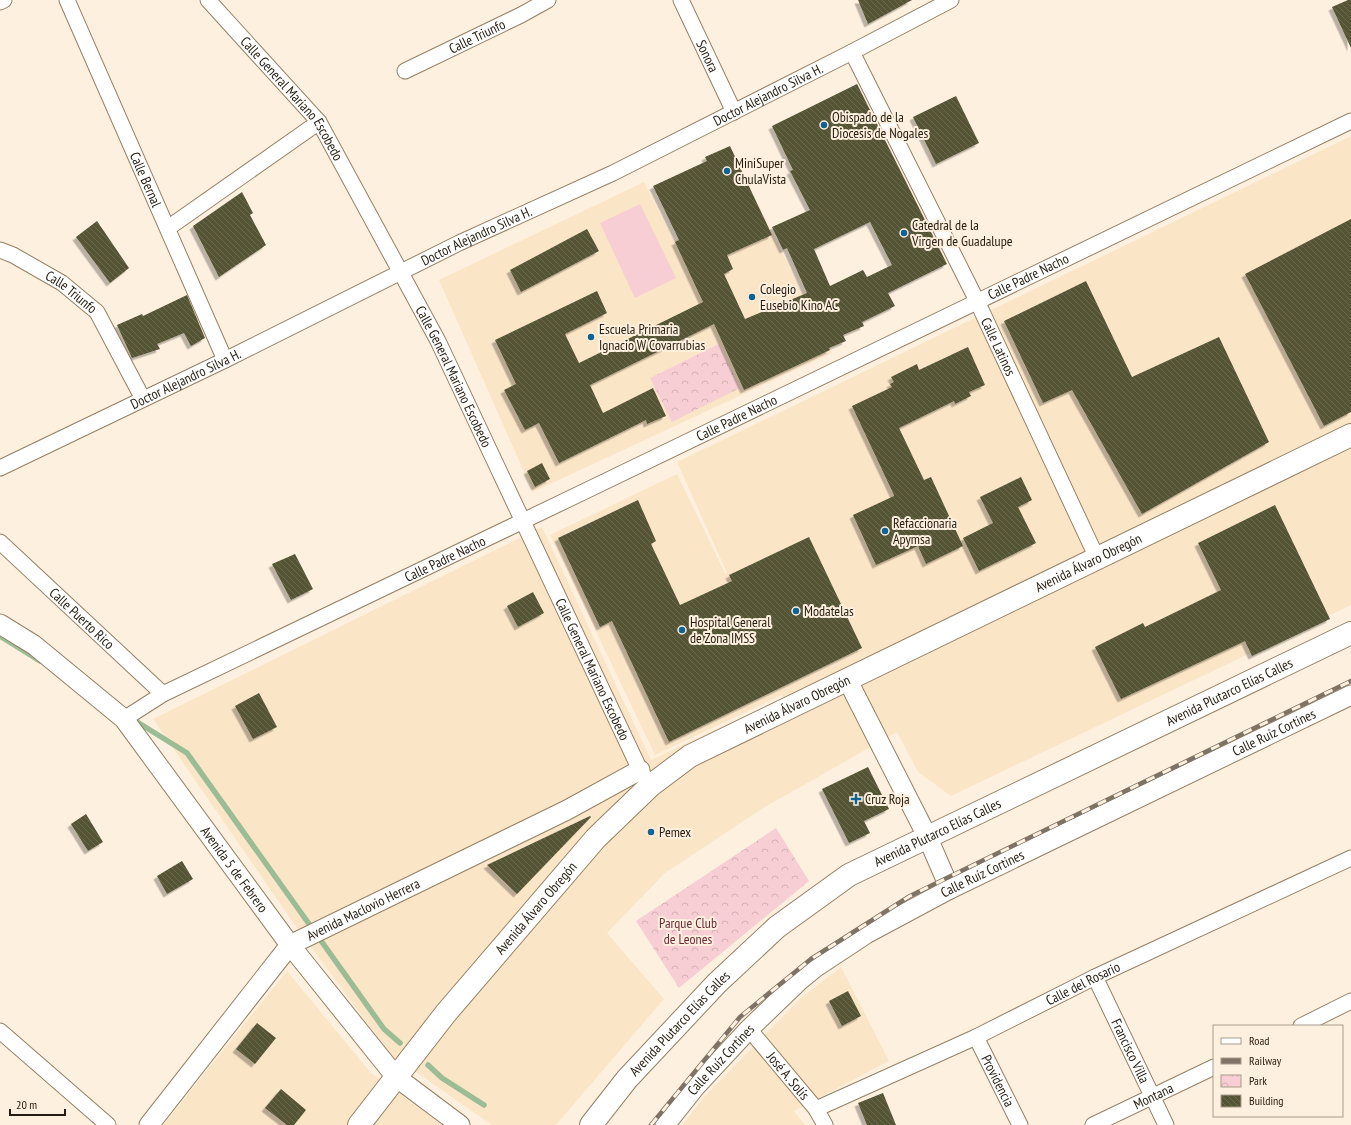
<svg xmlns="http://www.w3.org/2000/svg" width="1351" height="1125" viewBox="0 0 1351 1125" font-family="'PT Sans Narrow',sans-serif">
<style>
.built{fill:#fbe5c7}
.green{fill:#f7ced4}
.park{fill:url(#park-crowns)}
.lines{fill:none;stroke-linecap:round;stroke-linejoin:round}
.stream{stroke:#9abd95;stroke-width:5.5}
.building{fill:url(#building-back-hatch);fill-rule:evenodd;filter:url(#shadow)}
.minor-casing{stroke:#948064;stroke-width:17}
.tertiary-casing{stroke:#948064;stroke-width:21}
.trunk-casing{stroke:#948064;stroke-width:24}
.minor{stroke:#fff;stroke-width:15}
.tertiary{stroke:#fff;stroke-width:19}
.trunk{stroke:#fff;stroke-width:22}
.rail-casing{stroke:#7e7365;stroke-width:4.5}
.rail{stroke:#fef0de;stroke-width:3;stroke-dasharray:9;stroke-linecap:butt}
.poi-dot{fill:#0f6294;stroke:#fef0de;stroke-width:1.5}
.labels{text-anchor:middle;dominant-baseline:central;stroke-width:4;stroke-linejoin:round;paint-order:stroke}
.street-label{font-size:14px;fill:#241c10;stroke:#fef0de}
.poi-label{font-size:14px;fill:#241c10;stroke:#fef0de;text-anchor:start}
.park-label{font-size:14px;fill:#6c2838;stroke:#fef0de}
</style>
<defs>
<pattern id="park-crowns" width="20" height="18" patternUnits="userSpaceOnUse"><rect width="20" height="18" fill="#f7ced4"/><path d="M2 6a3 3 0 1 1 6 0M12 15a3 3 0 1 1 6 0" fill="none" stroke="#d4b0b5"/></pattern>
<pattern id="building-back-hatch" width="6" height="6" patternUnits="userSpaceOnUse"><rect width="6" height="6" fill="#545536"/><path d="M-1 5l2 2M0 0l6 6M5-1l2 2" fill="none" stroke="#696950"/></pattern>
<filter id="shadow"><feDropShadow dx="-3.5" dy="3.5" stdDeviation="0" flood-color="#0004"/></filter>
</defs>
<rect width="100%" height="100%" fill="#fef0de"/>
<g class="built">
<path d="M1351,136V605L951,796L918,772L897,732L760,810L665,873L607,933L664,999L556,1125H492L390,1054L292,921L153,719L542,527L651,760L784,698L782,695L655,755L550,535L677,474L725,573H727L677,462Z"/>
<path d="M644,182L674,241L705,227L707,231L759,206L832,353L533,492L439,280Z"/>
<path d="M841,967L889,1061L794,1111L805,1125H682L704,1097L802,997Z"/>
<path d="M287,971L371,1073L442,1125H163Z"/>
</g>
<path class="green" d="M640,204L676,278L635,298L600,223Z"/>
<g class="park">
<path d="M719,344L740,388L672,422L650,378Z"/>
<path d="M776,828L809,881L679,988L636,921Z"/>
</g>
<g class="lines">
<g class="stream">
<path d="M0,636L40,661"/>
<path d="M134,720L187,753L384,1029L400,1043"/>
<path d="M428,1065L442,1078L484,1105"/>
</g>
</g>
<g class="building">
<path d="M858,0H912L868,24Z"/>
<path d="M1348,0H1351V48L1332,7Z"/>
<path d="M857,84L947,264L888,293L895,306L862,322L864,326L843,335L846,341L829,348L830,350L744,390L714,324L590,385L603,413L653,388L666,416L647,424L646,420L559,463L539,423L525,430L504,390L516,384L495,340L597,291L607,313L565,334L579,363L703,302L675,242L679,240L653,186L707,161L705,157L730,146L772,235L727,255L733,269L724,274L745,319L807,293L787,248L783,250L772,227L810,210L790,171L793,170L772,126ZM870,222L892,265L867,277L863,270L830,286L814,249Z"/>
<path d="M956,96L979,143L936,164L913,117Z"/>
<path d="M242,192L253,213L250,215L266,245L219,277L193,226Z"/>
<path d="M1351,219V412L1324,426L1245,274Z"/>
<path d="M97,221L129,268L110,283L76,237Z"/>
<path d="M587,229L599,251L521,292L510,270Z"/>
<path d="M1086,281L1132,377L1219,337L1269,442L1142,514L1072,390L1043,403L1004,321Z"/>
<path d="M187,295L205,338L191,346L184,333L157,344L160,349L132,358L117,325L142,314L143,316Z"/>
<path d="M968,347L985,385L969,392L971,396L955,404L954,401L899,428L924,480L931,477L963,546L926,564L918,546L876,565L853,515L894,496V495L852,406L892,387L890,384L894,382L891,377L917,364L919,370Z"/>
<path d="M542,463L550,479L535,487L527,471Z"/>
<path d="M1021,477L1032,500L1018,507L1036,543L979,571L963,538L993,523L980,497Z"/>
<path d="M638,500L656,541L651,544L680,605L732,581L729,575L809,537L862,648L669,742L612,621L600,627L558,538Z"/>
<path d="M1275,505L1330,619L1252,656L1245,641L1121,699L1095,647L1143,623L1145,627L1221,590L1198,543Z"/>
<path d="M295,554L313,589L291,600L272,564Z"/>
<path d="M533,592L544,613L518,627L507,606Z"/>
<path d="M259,693L277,727L253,739L235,706Z"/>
<path d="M868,767L889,809L864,821L870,833L849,843L822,789Z"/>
<path d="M86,814L103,842L88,851L71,824Z"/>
<path d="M590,816L591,817L517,894L487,865Z"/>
<path d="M182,861L193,879L167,894L157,876Z"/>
<path d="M848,991L861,1016L842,1026L829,1001Z"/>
<path d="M257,1023L276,1038L255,1064L236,1049Z"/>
<path d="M281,1089L306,1110L294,1125H287L265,1108Z"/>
<path d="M883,1093L896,1125H867L858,1103Z"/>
</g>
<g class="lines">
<defs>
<g id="minor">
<path id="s1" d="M67,0L225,360"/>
<path id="s2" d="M208,0L319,122L438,341L640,770L645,778"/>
<path id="s3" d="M681,0L734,112"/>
<path d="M0,2L4,0"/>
<path id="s4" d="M852,52L977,301L1097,558"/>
<path id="s5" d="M405,71L521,15L548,0"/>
<path d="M168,228L319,122"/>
<path id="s6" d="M0,250L13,255L62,283L97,312L143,399"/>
<path id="s7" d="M0,468L225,360L459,243L613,173L852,52L951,0"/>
<path id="s8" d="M0,542L163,694"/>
<path id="s9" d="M124,719L163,694C560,505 954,311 1351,121"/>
<path id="s10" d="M1095,977L1166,1125"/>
<path d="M1301,1026L1351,1001"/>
<path id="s11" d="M749,1029L816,1109L825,1125"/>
<path d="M0,1031L108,1125"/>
<path id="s12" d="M976,1037L1020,1125"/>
<path id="s13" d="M816,1109L976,1037L1095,977L1351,858"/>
<path id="s14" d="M1093,1125L1214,1067"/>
</g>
<g id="tertiary">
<path id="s15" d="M0,624L34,645L124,719L290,945L396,1077L460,1125"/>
<path d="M847,679L927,836L950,889"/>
<path id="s16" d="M149,1125L290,945L567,810L640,770"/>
<path id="s17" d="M665,1125L696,1086L749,1029L799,981L816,967L866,934L950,889L1351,695"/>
</g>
<g id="trunk">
<path id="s18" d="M359,1125L446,1013L596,838L650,786L690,756L1351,435"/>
<path id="s19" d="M591,1125L627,1079L717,983L777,927L849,875L1351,633"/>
</g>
</defs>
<use href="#minor" class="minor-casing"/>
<use href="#tertiary" class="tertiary-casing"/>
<use href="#trunk" class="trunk-casing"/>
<use href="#minor" class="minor"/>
<use href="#tertiary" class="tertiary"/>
<use href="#trunk" class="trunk"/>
<defs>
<path id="rail" d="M651,1125L740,1017L811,959L910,896L1351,681"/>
</defs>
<use href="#rail" class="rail-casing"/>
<use href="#rail" class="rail"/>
</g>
<g class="poi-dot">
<circle cx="824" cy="125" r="4"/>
<circle cx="727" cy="171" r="4"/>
<circle cx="904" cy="233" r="4"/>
<circle cx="752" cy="297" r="4"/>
<circle cx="591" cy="337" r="4"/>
<circle cx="885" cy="531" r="4"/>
<circle cx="796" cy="611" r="4"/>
<circle cx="682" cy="630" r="4"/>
<path d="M854 793h4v4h4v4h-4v4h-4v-4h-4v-4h4z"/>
<circle cx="651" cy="832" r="4"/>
</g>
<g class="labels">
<g class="street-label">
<text stroke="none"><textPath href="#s5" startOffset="80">Calle Triunfo</textPath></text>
<text stroke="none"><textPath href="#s3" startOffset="62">Sonora</textPath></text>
<text stroke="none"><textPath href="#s7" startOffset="854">Doctor Alejandro Silva H.</textPath></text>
<text stroke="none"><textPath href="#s2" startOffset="130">Calle General Mariano Escobedo</textPath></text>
<text stroke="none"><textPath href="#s1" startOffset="196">Calle Bernal</textPath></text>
<text stroke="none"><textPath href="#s7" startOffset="530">Doctor Alejandro Silva H.</textPath></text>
<text stroke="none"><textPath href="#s9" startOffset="1007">Calle Padre Nacho</textPath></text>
<text stroke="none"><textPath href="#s6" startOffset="83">Calle Triunfo</textPath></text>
<text stroke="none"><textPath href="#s4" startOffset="329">Calle Latinos</textPath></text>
<text stroke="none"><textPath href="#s2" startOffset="453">Calle General Mariano Escobedo</textPath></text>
<text stroke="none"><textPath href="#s7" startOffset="206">Doctor Alejandro Silva H.</textPath></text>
<text stroke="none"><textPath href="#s9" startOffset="683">Calle Padre Nacho</textPath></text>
<text stroke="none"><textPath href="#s9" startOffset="359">Calle Padre Nacho</textPath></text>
<text stroke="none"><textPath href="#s18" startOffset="940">Avenida Álvaro Obregón</textPath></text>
<text stroke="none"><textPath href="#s8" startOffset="112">Calle Puerto Rico</textPath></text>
<text stroke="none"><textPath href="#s2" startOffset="777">Calle General Mariano Escobedo</textPath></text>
<text stroke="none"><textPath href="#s19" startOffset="783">Avenida Plutarco Elías Calles</textPath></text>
<text stroke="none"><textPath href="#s18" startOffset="616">Avenida Álvaro Obregón</textPath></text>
<text stroke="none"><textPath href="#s17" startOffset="734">Calle Ruíz Cortines</textPath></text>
<text stroke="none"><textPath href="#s19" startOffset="459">Avenida Plutarco Elías Calles</textPath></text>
<text stroke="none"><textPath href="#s15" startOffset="343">Avenida 5 de Febrero</textPath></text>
<text stroke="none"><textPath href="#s17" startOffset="410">Calle Ruíz Cortines</textPath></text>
<text stroke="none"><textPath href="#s18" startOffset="280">Avenida Álvaro Obregón</textPath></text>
<text stroke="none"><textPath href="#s16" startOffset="310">Avenida Maclovio Herrera</textPath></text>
<text stroke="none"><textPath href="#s13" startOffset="295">Calle del Rosario</textPath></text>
<text stroke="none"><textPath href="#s19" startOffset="135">Avenida Plutarco Elías Calles</textPath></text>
<text stroke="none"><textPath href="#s10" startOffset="82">Francisco Villa</textPath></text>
<text stroke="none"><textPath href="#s17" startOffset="86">Calle Ruíz Cortines</textPath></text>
<text stroke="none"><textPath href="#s11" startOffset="61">José A. Solís</textPath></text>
<text stroke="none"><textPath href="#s12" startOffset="49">Providencia</textPath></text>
<text stroke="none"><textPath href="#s14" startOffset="67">Montana</textPath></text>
</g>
<g class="poi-label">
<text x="832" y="117">Obispado de la<tspan x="832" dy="16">Diocesis de Nogales</tspan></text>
<text x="735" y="163">MiniSuper<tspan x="735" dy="16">ChulaVista</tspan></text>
<text x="912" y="225">Catedral de la<tspan x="912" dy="16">Virgen de Guadalupe</tspan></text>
<text x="760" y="289">Colegio<tspan x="760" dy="16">Eusebio Kino AC</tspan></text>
<text x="599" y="329">Escuela Primaria<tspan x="599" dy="16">Ignacio W Covarrubias</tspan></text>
<text x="893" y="523">Refaccionaria<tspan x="893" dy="16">Apymsa</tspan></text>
<text x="804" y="611">Modatelas</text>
<text x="690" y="622">Hospital General<tspan x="690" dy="16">de Zona IMSS</tspan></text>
<text x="865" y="799">Cruz Roja</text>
<text x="659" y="832">Pemex</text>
</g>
<g class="park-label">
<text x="688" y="923">Parque Club<tspan x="688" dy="16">de Leones</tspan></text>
</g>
</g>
<rect x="1213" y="1025" width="130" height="92" fill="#fef0de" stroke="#a79b8c"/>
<rect x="1221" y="1038" width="20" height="6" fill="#ffffff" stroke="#a79b8c"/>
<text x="1249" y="1045" font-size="12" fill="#241c10">Road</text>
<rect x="1221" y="1058" width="20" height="6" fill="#7e7365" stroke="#a79b8c"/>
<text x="1249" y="1065" font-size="12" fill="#241c10">Railway</text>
<rect x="1221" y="1075" width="20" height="12" fill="url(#park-crowns)" stroke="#a79b8c"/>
<text x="1249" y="1085" font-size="12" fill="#241c10">Park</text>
<rect x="1221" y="1095" width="20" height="12" fill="url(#building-back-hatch)" stroke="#a79b8c"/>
<text x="1249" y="1105" font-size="12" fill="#241c10">Building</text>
<path d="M10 1109v6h55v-6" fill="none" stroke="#241c10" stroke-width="2"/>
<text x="16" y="1109" font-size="12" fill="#241c10" stroke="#fef0de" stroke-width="3" paint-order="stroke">20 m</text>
</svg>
